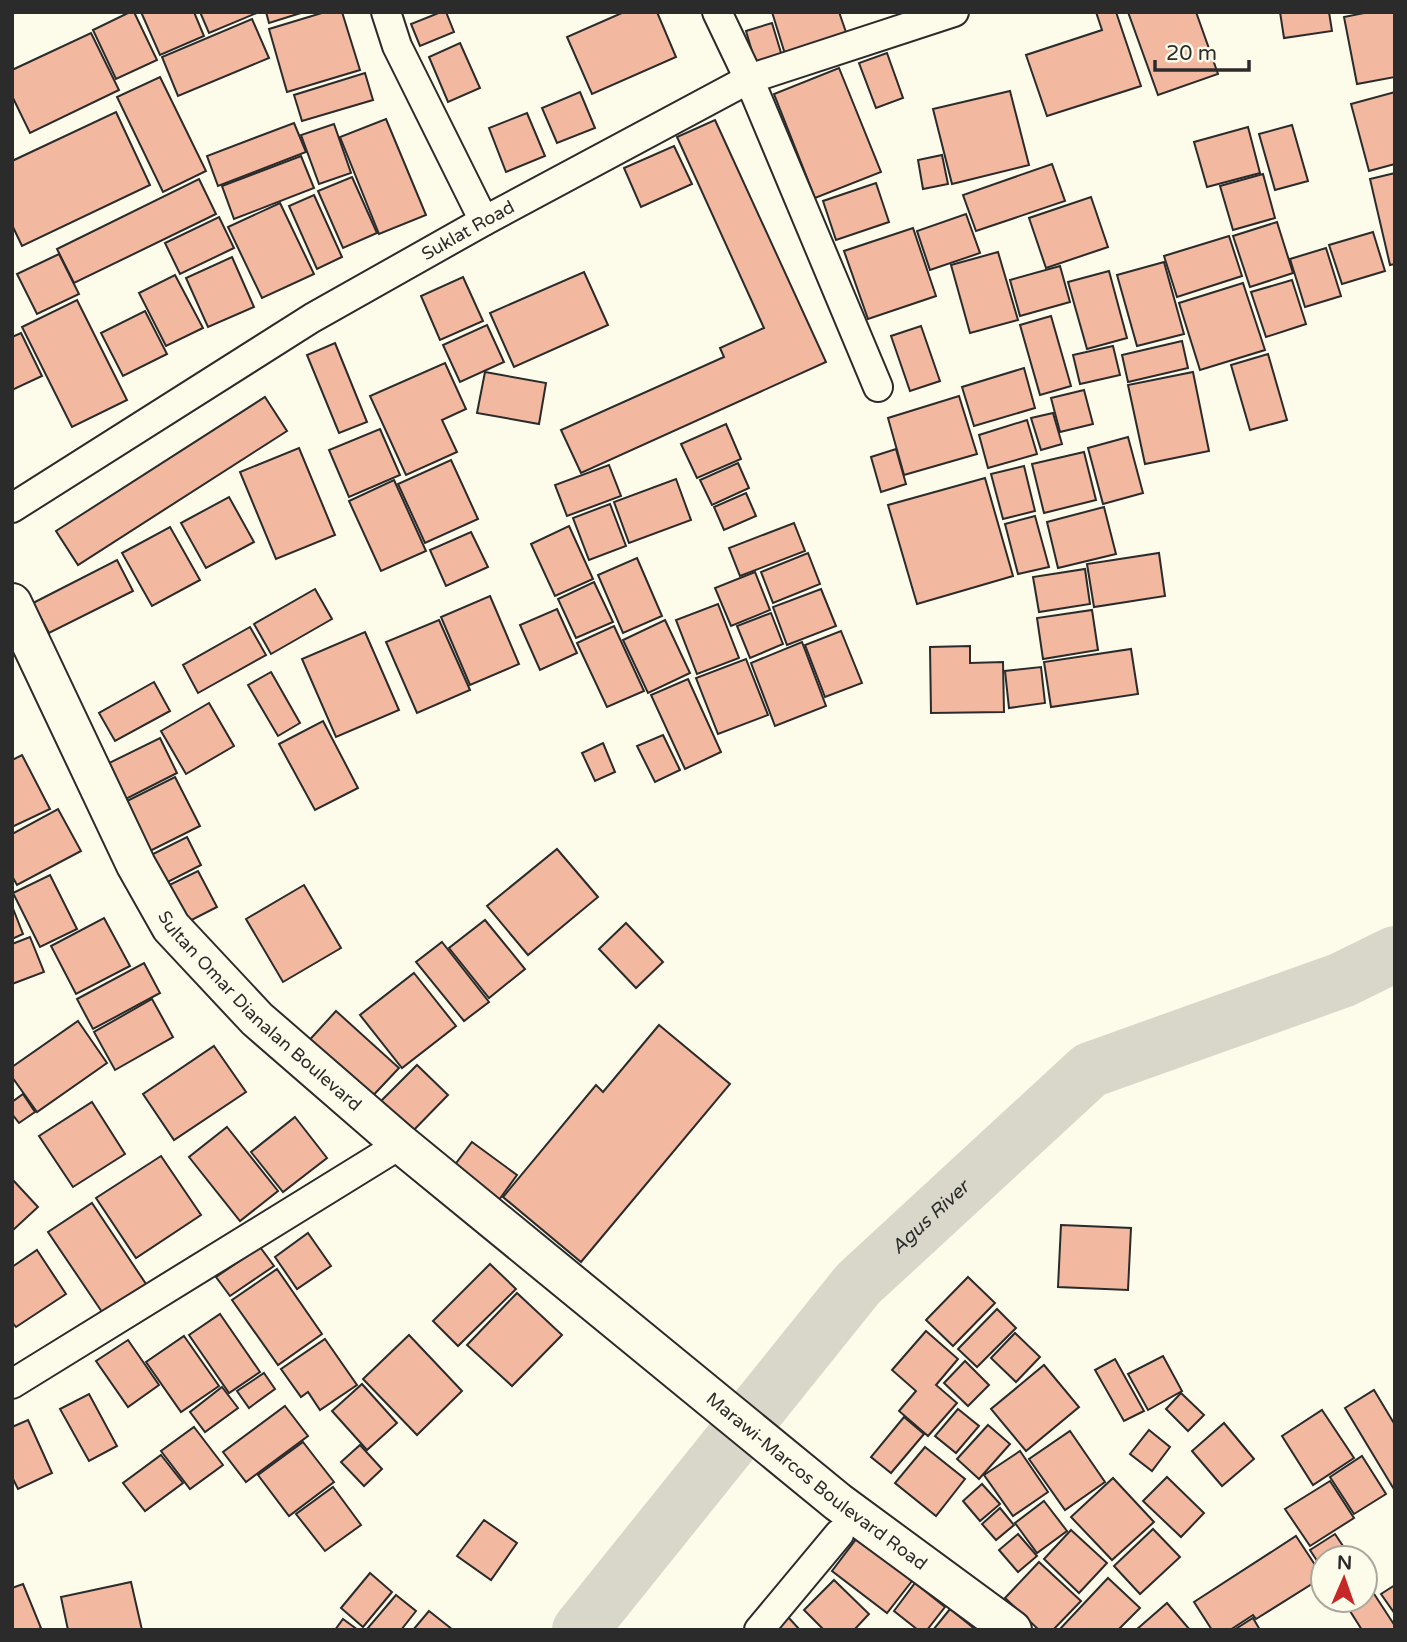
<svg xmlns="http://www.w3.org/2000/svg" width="1407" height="1642" viewBox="0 0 1407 1642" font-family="'Varela Round',sans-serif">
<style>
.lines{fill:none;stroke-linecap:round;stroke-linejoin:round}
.river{stroke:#d8d7c9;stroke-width:56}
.building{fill:#f2b8a0;stroke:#2b2b2b;stroke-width:2}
.street-casing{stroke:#2b2b2b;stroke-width:32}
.secondary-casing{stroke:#2b2b2b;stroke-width:42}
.street{stroke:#fdfbea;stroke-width:28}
.secondary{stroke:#fdfbea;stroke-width:38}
.labels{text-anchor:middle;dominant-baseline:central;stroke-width:5;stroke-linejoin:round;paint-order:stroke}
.street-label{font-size:18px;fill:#2b2b2b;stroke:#fdfbea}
.water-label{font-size:19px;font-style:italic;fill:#2b2b2b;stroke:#fdfbea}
</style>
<rect width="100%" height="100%" fill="#fdfbea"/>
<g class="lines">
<path class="river" id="s1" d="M580,1630L858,1284L1090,1070L1342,980L1395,954"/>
</g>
<g class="building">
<path d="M130,12H134L157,60L116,79L93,30Z"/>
<path d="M141,12H194L204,36L160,55Z"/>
<path d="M200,12H259L209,33Z"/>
<path d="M266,12H304L269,23Z"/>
<path d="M325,12H342L360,70L287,92L269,29Z"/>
<path d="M441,12H446L454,32L420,46L411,24Z"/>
<path d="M624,12H657L676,57L592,94L567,37Z"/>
<path d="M772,12H839L847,35L785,54Z"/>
<path d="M1096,12H1116L1141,86L1047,116L1026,55L1102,30Z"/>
<path d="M1128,12H1196L1218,74L1158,95Z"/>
<path d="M1280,12H1329L1332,31L1284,38Z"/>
<path d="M1369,12H1395V77L1357,84L1344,17Z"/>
<path d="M252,19L269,58L178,96L162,57Z"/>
<path d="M772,23L782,56L756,65L746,31Z"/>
<path d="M91,33L119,90L30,133L12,96V70Z"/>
<path d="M460,43L480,88L448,102L429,57Z"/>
<path d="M887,53L903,98L876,108L859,63Z"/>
<path d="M839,68L881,172L815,198L774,94Z"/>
<path d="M365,73L373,100L302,121L294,95Z"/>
<path d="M160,77L206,171L163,192L117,97Z"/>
<path d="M1010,91L1029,165L952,184L933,109Z"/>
<path d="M580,92L595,128L557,143L542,108Z"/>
<path d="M1395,92V164L1369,171L1351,104Z"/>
<path d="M116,112L150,185L22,246L12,225V161Z"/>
<path d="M527,113L545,156L506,172L489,128Z"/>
<path d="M386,119L426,215L379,234L340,137Z"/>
<path d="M715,120L826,362L581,473L561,430L724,357L720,348L764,328L677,137Z"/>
<path d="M294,123L306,152L218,186L207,156Z"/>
<path d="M334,124L351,173L319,184L301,135Z"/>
<path d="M1292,125L1308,181L1275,190L1259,134Z"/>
<path d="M1248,127L1260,173L1207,187L1194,142Z"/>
<path d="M674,146L692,184L641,207L624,168Z"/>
<path d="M942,155L948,184L923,189L918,160Z"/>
<path d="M301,156L314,188L234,219L222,186Z"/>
<path d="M1052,164L1065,201L976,231L963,195Z"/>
<path d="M1395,173V264L1390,265L1370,179Z"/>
<path d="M1263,174L1275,218L1233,230L1220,186Z"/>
<path d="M352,177L377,233L343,248L318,191Z"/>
<path d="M199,179L216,214L74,283L57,249Z"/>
<path d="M876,183L889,222L836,240L823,201Z"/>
<path d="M314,195L342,257L317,269L289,206Z"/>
<path d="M1091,197L1108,247L1046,268L1029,218Z"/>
<path d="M280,203L314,274L262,298L228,227Z"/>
<path d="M966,214L980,253L930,270L917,231Z"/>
<path d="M219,217L234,248L180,274L165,243Z"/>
<path d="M1277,222L1293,273L1250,287L1233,236Z"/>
<path d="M913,228L936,296L868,319L844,251Z"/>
<path d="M1373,232L1385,271L1342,284L1329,245Z"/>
<path d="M1229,236L1242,276L1177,297L1164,256Z"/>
<path d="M1326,248L1341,296L1305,307L1290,259Z"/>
<path d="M998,252L1018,320L970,333L951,265Z"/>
<path d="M59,254L79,294L37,314L17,274Z"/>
<path d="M232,257L254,307L208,327L186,278Z"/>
<path d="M1164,262L1184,334L1137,346L1117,275Z"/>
<path d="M1060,266L1070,302L1020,316L1010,280Z"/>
<path d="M1109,271L1127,338L1087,349L1068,282Z"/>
<path d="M584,272L608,325L514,367L490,313Z"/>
<path d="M175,275L203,328L166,346L139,293Z"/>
<path d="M463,277L483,321L440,340L421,296Z"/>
<path d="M1292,280L1306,324L1266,337L1251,292Z"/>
<path d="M1243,283L1265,350L1200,370L1179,303Z"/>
<path d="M77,300L127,400L72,427L22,327Z"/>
<path d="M145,311L167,354L123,376L101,333Z"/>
<path d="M1051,316L1071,386L1040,395L1020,325Z"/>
<path d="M487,325L504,362L460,382L443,345Z"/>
<path d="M921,326L940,381L910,391L891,336Z"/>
<path d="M21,333L42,376L12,390V337Z"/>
<path d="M1182,341L1188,368L1128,382L1122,355Z"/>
<path d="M335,343L367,422L339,433L307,355Z"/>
<path d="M1113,346L1120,375L1080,384L1073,355Z"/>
<path d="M1268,354L1287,420L1250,430L1231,365Z"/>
<path d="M445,363L466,409L442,420L457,452L406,475L370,396Z"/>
<path d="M1024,368L1035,408L974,426L962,387Z"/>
<path d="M485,372L546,383L539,424L477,413Z"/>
<path d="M1193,372L1209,451L1145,464L1128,385Z"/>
<path d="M1084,390L1093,424L1060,432L1051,398Z"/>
<path d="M959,396L977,454L904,475L888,418Z"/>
<path d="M265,397L287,431L78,565L56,531Z"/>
<path d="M1053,413L1062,444L1041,450L1031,418Z"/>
<path d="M1027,420L1037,454L988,468L979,435Z"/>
<path d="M726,424L741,459L697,478L681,444Z"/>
<path d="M380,429L400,475L349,497L329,450Z"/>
<path d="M1128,437L1143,493L1103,504L1088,448Z"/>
<path d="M299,448L335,535L276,559L240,472Z"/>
<path d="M896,449L906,484L881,492L871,457Z"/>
<path d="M1084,452L1096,500L1044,513L1032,464Z"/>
<path d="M451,460L478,519L425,543L398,484Z"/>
<path d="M738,463L749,488L712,505L700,480Z"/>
<path d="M609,465L621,496L567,516L555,485Z"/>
<path d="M1024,466L1035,511L1003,519L991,474Z"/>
<path d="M985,478L1013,576L917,604L888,505Z"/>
<path d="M676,479L691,520L629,543L614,502Z"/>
<path d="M394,480L426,551L381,571L349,501Z"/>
<path d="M746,493L756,516L724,530L714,507Z"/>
<path d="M229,497L254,542L206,568L181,523Z"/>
<path d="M610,504L626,546L589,560L573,518Z"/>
<path d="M1104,507L1116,554L1058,568L1047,522Z"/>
<path d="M1035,516L1049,567L1018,574L1005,524Z"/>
<path d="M794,523L805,551L740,576L729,548Z"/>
<path d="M569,526L593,579L555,596L531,544Z"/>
<path d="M170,527L200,580L152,606L122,553Z"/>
<path d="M471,532L488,567L446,586L430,550Z"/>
<path d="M808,553L820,584L773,603L761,572Z"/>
<path d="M1159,553L1165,596L1094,607L1087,564Z"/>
<path d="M637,558L662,616L623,633L598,575Z"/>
<path d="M117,560L133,591L49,633L33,603Z"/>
<path d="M1085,569L1090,604L1039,612L1033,577Z"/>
<path d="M755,572L770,610L731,626L715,588Z"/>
<path d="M594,582L613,622L576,638L558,599Z"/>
<path d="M315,589L332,619L271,654L254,624Z"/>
<path d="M821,589L836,626L787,645L773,607Z"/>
<path d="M490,596L519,664L470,685L441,617Z"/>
<path d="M718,604L739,658L697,674L676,620Z"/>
<path d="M557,609L577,653L540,670L520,625Z"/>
<path d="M1092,610L1098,650L1043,659L1037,618Z"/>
<path d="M771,613L783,644L750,658L737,626Z"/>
<path d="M439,620L470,690L417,713L386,642Z"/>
<path d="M665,620L690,673L648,693L623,640Z"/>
<path d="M614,626L644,691L607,707L577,643Z"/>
<path d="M250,627L266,655L198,693L183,665Z"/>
<path d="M841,631L862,683L825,697L805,645Z"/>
<path d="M365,632L399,710L336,737L302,659Z"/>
<path d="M802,642L826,706L775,726L751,663Z"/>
<path d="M970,646V663L1003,662L1004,712L931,713L930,647Z"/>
<path d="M1131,649L1138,694L1051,707L1044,662Z"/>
<path d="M746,659L768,715L718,734L696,678Z"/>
<path d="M1041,667L1045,703L1009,708L1005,671Z"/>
<path d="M271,672L300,723L278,736L248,685Z"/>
<path d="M688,679L721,752L685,769L651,695Z"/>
<path d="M154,682L170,711L115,741L99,713Z"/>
<path d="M209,703L234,746L186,774L161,731Z"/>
<path d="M323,721L358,788L315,810L279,744Z"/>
<path d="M663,735L680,770L655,782L637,746Z"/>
<path d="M160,738L177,773L114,805L95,770Z"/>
<path d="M603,743L615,772L595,781L582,753Z"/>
<path d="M22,755L50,809L12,827V760Z"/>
<path d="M175,777L200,826L144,854L119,805Z"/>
<path d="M58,809L81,851L17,885L12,876V834Z"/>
<path d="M187,837L201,865L156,888L141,860Z"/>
<path d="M557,849L598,897L528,955L487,906Z"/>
<path d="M198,871L217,907L176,928L157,891Z"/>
<path d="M50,875L77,929L40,947L13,893Z"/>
<path d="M304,885L341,948L283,982L246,919Z"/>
<path d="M12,906L23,934L12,939Z"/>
<path d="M104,918L130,966L76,994L51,946Z"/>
<path d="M485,920L525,969L489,998L449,948Z"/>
<path d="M626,923L663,962L636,988L599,949Z"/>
<path d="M30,937L44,972L12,984V944Z"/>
<path d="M442,942L489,1002L464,1021L416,962Z"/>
<path d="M144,963L160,993L93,1029L77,999Z"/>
<path d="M414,973L456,1026L402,1068L360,1015Z"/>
<path d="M152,999L173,1037L115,1070L94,1032Z"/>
<path d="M336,1011L399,1068L366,1103L304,1046Z"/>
<path d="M78,1021L107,1063L37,1112L12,1077V1067Z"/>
<path d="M659,1025L730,1084L581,1262L503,1197L596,1085L603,1092Z"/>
<path d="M214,1046L246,1092L174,1140L143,1094Z"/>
<path d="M417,1065L448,1095L407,1137L376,1106Z"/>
<path d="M23,1094L35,1112L19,1123L12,1114V1102Z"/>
<path d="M92,1102L125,1154L73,1187L39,1136Z"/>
<path d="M295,1117L327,1158L283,1192L251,1152Z"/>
<path d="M227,1127L278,1191L240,1221L189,1157Z"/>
<path d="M472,1142L517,1175L496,1204L451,1170Z"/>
<path d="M161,1156L201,1215L136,1258L96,1198Z"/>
<path d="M12,1179L38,1207L12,1231Z"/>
<path d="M92,1203L146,1284L102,1312L48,1232Z"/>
<path d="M1061,1225L1131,1228L1128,1290L1058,1287Z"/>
<path d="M308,1233L331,1266L297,1289L275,1257Z"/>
<path d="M260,1247L274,1266L230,1296L216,1277Z"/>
<path d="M37,1250L66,1294L16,1327L12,1322V1267Z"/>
<path d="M490,1264L516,1289L458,1346L433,1321Z"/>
<path d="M277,1269L322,1334L278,1365L232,1300Z"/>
<path d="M968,1277L995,1303L953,1346L926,1320Z"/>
<path d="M517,1293L562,1335L512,1386L467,1345Z"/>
<path d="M997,1309L1016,1328L977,1367L958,1349Z"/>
<path d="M220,1314L260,1372L229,1393L189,1335Z"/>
<path d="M926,1331L958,1359L936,1385L957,1403L928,1436L899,1411L916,1391L892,1370Z"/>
<path d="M1015,1333L1040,1357L1016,1382L991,1358Z"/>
<path d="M409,1335L462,1391L417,1435L363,1379Z"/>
<path d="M184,1336L219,1386L181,1412L146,1362Z"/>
<path d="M325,1339L357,1385L320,1410L308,1392L301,1397L281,1369Z"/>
<path d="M128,1340L159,1385L128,1407L96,1361Z"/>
<path d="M1163,1356L1182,1391L1148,1410L1128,1374Z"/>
<path d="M1115,1359L1144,1411L1124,1421L1095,1370Z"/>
<path d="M965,1361L989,1385L968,1406L944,1383Z"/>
<path d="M1044,1365L1079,1407L1026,1451L991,1409Z"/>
<path d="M264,1373L275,1389L249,1408L237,1391Z"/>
<path d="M362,1384L397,1423L367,1450L332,1411Z"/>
<path d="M222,1387L238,1408L205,1432L190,1412Z"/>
<path d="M1374,1390L1395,1425V1491L1345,1408Z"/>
<path d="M1181,1393L1204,1415L1188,1431L1166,1409Z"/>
<path d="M89,1394L117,1446L89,1461L60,1409Z"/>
<path d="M285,1406L308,1436L246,1482L223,1452Z"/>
<path d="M958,1409L979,1426L956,1453L935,1436Z"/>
<path d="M1322,1410L1354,1458L1313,1485L1282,1436Z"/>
<path d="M904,1417L924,1434L891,1473L871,1457Z"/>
<path d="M28,1420L52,1473L18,1489L12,1477V1427Z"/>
<path d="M1224,1423L1254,1459L1222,1486L1192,1451Z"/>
<path d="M988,1425L1010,1444L979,1479L957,1459Z"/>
<path d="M194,1427L223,1465L190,1489L161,1451Z"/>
<path d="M1149,1430L1170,1447L1152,1471L1130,1454Z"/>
<path d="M1070,1431L1105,1482L1065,1510L1029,1459Z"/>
<path d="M303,1442L334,1482L289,1516L258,1475Z"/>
<path d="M360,1445L382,1469L364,1486L341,1462Z"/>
<path d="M925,1447L965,1479L936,1516L895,1483Z"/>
<path d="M1020,1451L1048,1492L1013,1516L984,1475Z"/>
<path d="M161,1455L183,1483L145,1511L123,1483Z"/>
<path d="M1362,1456L1386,1494L1354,1514L1330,1477Z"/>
<path d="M1167,1477L1204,1513L1181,1537L1143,1501Z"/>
<path d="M1113,1478L1154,1522L1112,1560L1071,1517Z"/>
<path d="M1330,1481L1354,1518L1310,1546L1285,1509Z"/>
<path d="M982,1484L1000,1504L980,1521L963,1501Z"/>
<path d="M333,1487L361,1525L325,1551L296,1514Z"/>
<path d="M1044,1501L1067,1531L1037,1553L1015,1523Z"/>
<path d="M1000,1508L1014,1525L996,1540L982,1524Z"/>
<path d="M484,1520L517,1543L491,1580L457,1556Z"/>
<path d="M1153,1529L1180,1557L1140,1594L1114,1566Z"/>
<path d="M1071,1530L1107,1563L1079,1593L1044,1559Z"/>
<path d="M1018,1534L1037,1556L1018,1572L999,1550Z"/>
<path d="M1335,1534L1351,1558H1323V1570L1310,1550Z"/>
<path d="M1296,1536L1323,1577L1256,1619L1253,1615L1230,1630H1212L1194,1602Z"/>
<path d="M857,1538L912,1581L887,1613L832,1571Z"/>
<path d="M1039,1562L1081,1601L1053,1630H1039L1005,1598Z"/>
<path d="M370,1573L392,1592L363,1627L341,1608Z"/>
<path d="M1108,1578L1140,1608L1118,1630H1059Z"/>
<path d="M834,1580L869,1614L854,1630H824L804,1610Z"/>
<path d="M1365,1580L1395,1626V1630H1362L1343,1600H1365Z"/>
<path d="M131,1582L142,1630H68L61,1597Z"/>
<path d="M915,1583L945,1607L927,1630H918L894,1611Z"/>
<path d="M23,1584L41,1628L37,1630H12V1588Z"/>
<path d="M1395,1585V1614L1381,1594Z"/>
<path d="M396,1595L416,1611L401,1630L367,1629Z"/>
<path d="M1167,1603L1190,1630H1136Z"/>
<path d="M950,1609L976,1630H933Z"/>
<path d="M429,1611L453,1630H413Z"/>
<path d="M788,1617L800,1630H774Z"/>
<path d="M1253,1618L1260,1630H1234Z"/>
<path d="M343,1619L358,1630H335Z"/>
</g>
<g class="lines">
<defs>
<g id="street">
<path d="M386,12L397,46L484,221"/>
<path d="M717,12L749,79L878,387"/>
<path id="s2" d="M12,508L312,318L484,221L749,79L954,12"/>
<path d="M12,1384L401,1144"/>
<path d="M759,1630L839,1534"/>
</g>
<g id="secondary">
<path id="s3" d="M12,603L136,865L171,927L257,1019L401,1144L838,1502L1012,1630"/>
</g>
</defs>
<use href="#street" class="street-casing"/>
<use href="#secondary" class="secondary-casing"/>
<use href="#street" class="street"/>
<use href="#secondary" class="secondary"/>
</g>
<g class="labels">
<g class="street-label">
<text stroke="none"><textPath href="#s2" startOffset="534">Suklat Road</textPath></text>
<text stroke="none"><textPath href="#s3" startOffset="483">Sultan Omar Dianalan Boulevard</textPath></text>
<text stroke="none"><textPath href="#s3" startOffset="1213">Marawi-Marcos Boulevard Road</textPath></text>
</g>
<g class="water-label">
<text stroke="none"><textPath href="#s1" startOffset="542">Agus River</textPath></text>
</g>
</g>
<rect width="1407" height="1642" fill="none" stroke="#2b2b2b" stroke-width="28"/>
<g transform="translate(1344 1579) rotate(2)"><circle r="33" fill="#fdfbea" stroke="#a9a89e" stroke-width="2"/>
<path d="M0-5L12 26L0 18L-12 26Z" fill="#c62828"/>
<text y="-10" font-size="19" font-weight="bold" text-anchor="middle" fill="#2b2b2b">N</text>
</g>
<path d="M1155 60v10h94v-10" fill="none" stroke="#2b2b2b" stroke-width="3.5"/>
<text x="1166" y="60" font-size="21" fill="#2b2b2b" stroke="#fdfbea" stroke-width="5" paint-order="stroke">20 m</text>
</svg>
